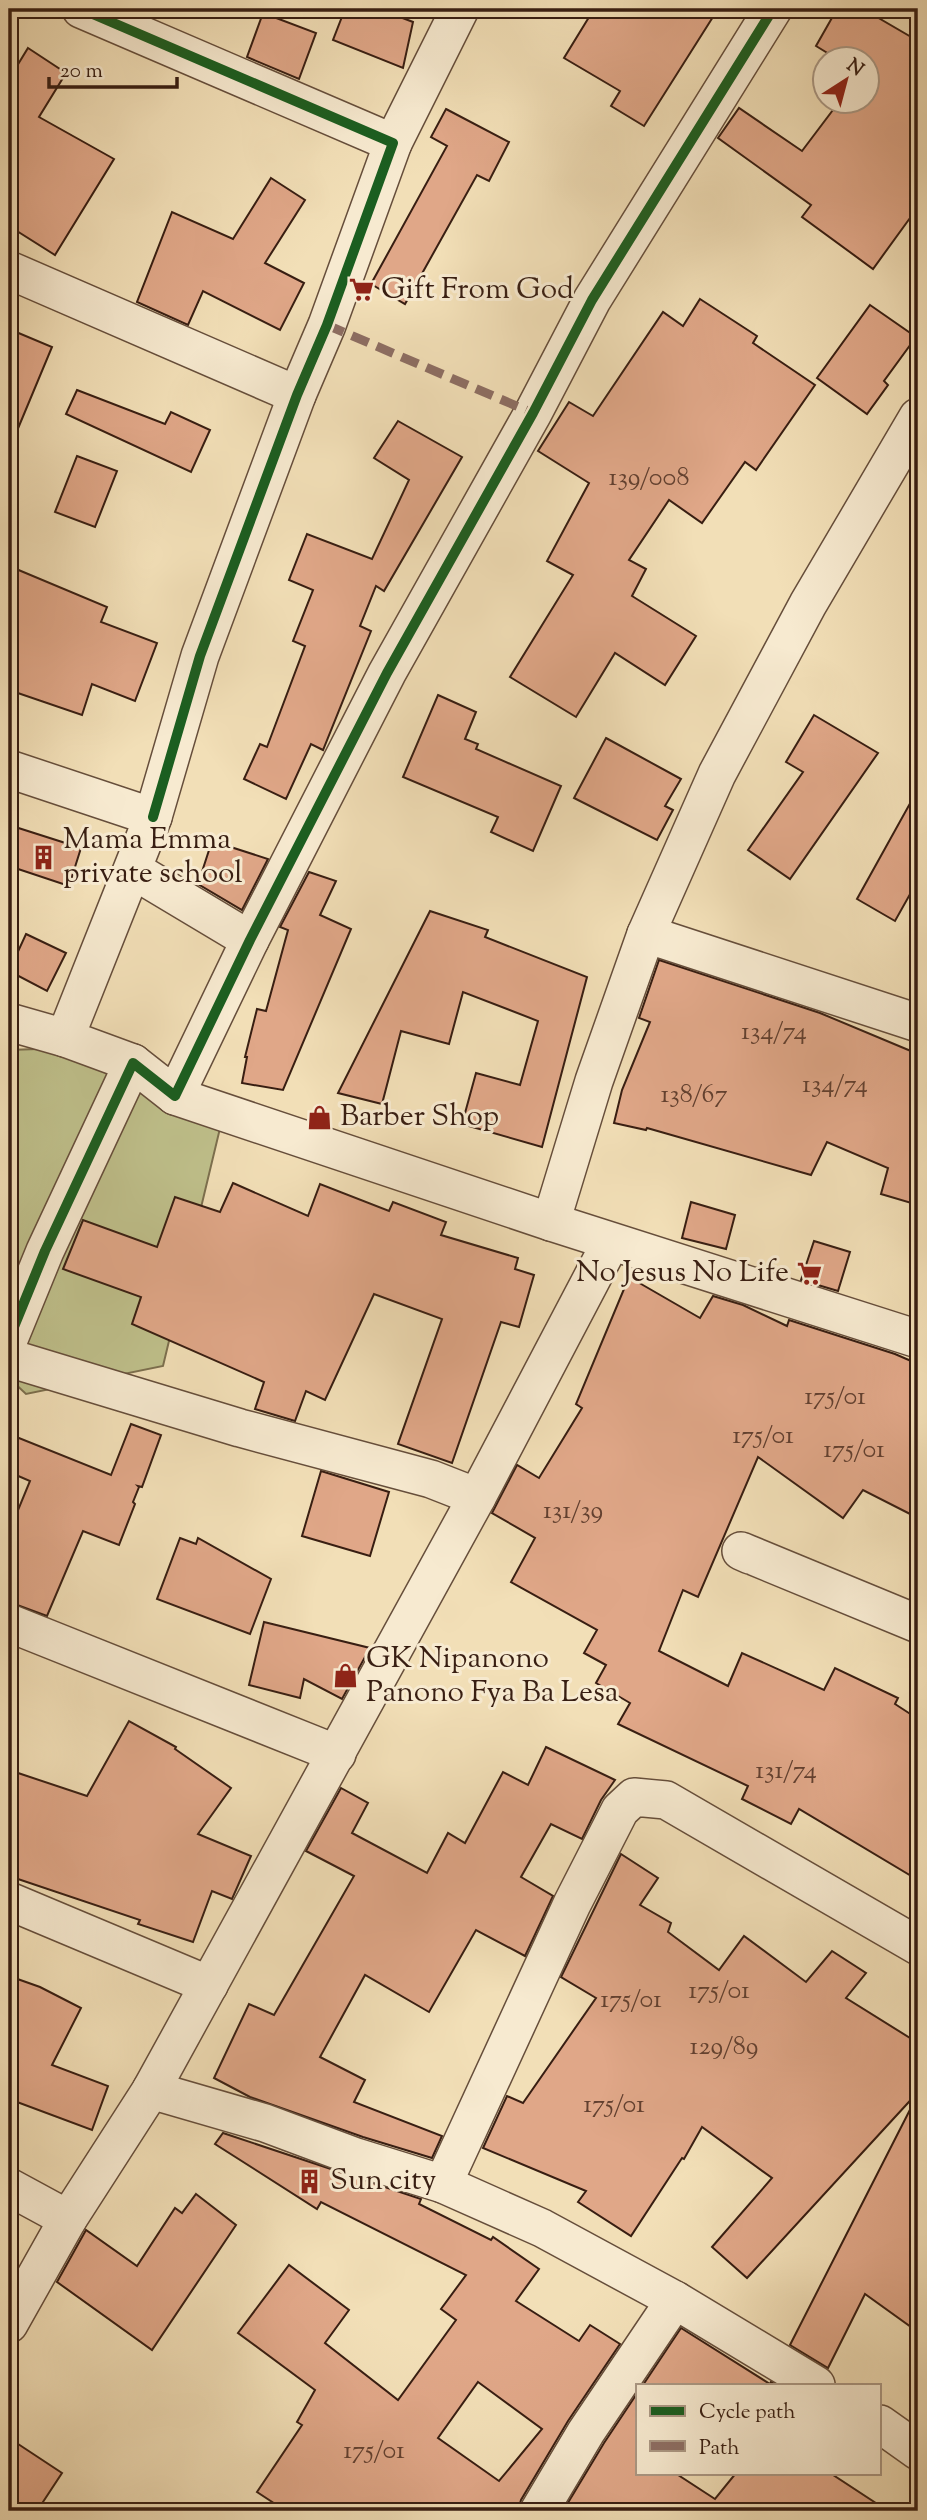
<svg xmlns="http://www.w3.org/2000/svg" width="927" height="2520" viewBox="0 0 927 2520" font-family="'Sorts Mill Goudy',serif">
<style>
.green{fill:#bfc08b;stroke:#7c6f4e;stroke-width:2}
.building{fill:#e0a788;stroke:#381e12;stroke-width:2;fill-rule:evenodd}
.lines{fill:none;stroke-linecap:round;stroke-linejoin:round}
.minor-casing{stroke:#664e3b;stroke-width:40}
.minor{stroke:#f7ead0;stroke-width:37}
.quiet{stroke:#8d6e63;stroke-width:9;stroke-dasharray:18 9;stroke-linecap:butt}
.cycleway-casing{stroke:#f7ead0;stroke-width:15}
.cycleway{stroke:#1b5e20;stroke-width:10}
.labels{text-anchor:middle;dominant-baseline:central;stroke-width:6;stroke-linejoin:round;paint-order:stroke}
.number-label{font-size:26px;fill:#624030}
.poi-label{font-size:30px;fill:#381e12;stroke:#f7ead0;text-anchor:start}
</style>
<rect width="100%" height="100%" fill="#f2dfb7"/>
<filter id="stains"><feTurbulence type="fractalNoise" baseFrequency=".00286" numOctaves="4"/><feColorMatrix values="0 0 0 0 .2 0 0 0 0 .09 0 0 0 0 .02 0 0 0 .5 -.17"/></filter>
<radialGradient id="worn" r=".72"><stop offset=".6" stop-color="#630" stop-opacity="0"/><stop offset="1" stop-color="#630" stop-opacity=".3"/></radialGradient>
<path class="green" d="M125,1046L222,1120L163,1366L26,1394L9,1378V1050Z"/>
<g class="building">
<path d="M345,9H379L413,22L403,68L333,40Z"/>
<path d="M594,9H718L644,126L611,106L620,91L564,58Z"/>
<path d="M837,9H863L918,41V207L873,269L802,217L811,205L718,138L739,108L802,151L839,102H867V60H839L816,46Z"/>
<path d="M263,13L316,33L299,79L247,57Z"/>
<path d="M28,48L66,73L39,117L114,159L55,255L9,226V79Z"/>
<path d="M446,109L509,142L489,181L477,175L405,304L371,284L447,146L431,137Z"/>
<path d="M271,178L305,200L265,263L304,283L280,330L203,291L188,325L137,302L172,212L233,239Z"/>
<path d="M700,299L757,336L753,343L815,385L756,470L745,462L702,523L669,500L629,560L646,569L632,596L696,636L665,685L615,653L576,717L510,677L573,575L547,561L589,483L538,451L569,402L593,416L663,312L683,326Z"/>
<path d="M870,305L916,337L884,381L888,385L867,414L817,378Z"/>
<path d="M9,329L52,347L9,450Z"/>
<path d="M77,390L165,424L171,412L210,430L191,472L66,414Z"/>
<path d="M398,421L462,457L384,591L376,586L360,626L371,631L323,750L311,744L286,799L244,779L260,744L267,747L305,646L293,641L313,590L289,580L307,534L372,559L409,480L374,458Z"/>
<path d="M77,456L117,471L95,527L55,512Z"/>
<path d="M9,566L107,607L101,622L157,643L135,701L92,684L82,715L9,690Z"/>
<path d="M438,695L476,712L465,739L478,744L476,749L561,786L533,851L491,832L498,817L403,777Z"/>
<path d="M814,715L878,753L790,879L748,850L803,772L786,762Z"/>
<path d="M606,738L681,779L665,806L673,810L657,840L574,798Z"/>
<path d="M918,789V880L895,921L857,899Z"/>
<path d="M9,825L81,848L69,886L9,866Z"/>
<path d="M212,841L268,859L242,910L198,884Z"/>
<path d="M309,872L336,881L320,915L351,929L283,1090L242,1083L247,1057H245L257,1009L266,1011L288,930L280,927Z"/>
<path d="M430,911L488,930L485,937L587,977L542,1147L462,1124L476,1073L520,1085L538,1021L463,992L449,1044L401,1031L382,1104L338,1093Z"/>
<path d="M26,934L66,953L47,991L9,971Z"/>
<path d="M659,960L820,1013L918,1054V1205L881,1194L888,1168L827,1142L811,1175L647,1128L646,1130L614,1123L622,1090L650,1022L639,1018Z"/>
<path d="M233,1183L308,1216L320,1184L389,1211L393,1202L446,1222L441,1235L518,1258L515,1269L534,1275L519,1327L501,1322L452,1463L398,1444L442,1319L374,1294L325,1400L306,1391L295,1421L255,1409L264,1382L132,1324L141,1297L63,1269L83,1220L157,1247L175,1197L220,1212Z"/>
<path d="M691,1202L735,1215L726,1249L682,1238Z"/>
<path d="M814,1241L850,1252L838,1291L801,1280Z"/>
<path d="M629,1277L700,1318L713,1296L743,1305L787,1326L789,1320L895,1354L918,1364V1518L863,1490L843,1518L758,1457L698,1597L683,1590L659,1651L728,1686L742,1653L824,1690L835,1668L898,1698L895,1704L918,1719V1880L799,1809L791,1824L742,1799L748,1786L618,1724L630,1703L596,1683L606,1665L584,1653L597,1630L511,1582L535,1538L492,1513L517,1465L539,1478L582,1408L576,1404Z"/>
<path d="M131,1424L161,1435L142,1487L138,1486L139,1487L133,1502L135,1504L119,1545L83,1531L47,1616L9,1602V1532L30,1481L9,1472V1434L111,1475Z"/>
<path d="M321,1471L389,1492L370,1556L302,1536Z"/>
<path d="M180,1538L196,1544L198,1538L271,1579L250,1634L157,1599Z"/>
<path d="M264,1622L370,1648L342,1699L304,1679L300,1698L249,1685Z"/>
<path d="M129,1721L176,1747L175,1749L231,1788L198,1834L251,1856L232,1899L212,1891L193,1942L138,1924L140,1920L9,1876V1770L87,1796Z"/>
<path d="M546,1747L615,1780L601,1800L582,1839L551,1824L521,1877L553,1896L525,1956L476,1930L429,2012L365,1975L320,2057L365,2080L354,2102L442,2136L432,2158L363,2137L250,2097L214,2078L249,2004L274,2015L354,1876L306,1851L341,1788L368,1803L352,1833L427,1873L448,1833L465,1843L503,1772L528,1785Z"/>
<path d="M621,1854L658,1878L640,1905L671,1923L668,1932L719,1970L744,1936L806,1982L832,1951L866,1973L846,1998L918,2043V2092L747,2278L712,2247L772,2178L702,2127L684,2159L682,2158L631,2236L578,2202L586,2191L483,2148L507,2096L523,2103L596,1998L561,1977Z"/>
<path d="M9,1976L40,1987L81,2008L52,2065L108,2086L92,2130L9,2099Z"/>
<path d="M918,2094V2332L865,2294L828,2368L790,2345Z"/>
<path d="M223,2133L421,2199L419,2204L491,2240L493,2237L539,2269L516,2301L579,2341L590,2325L620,2344L568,2421L521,2500L518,2511H286L257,2492L302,2425L297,2422L315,2390L238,2333L289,2265L349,2310L325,2343L398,2400L456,2320L441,2309L466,2275L321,2202L317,2209L215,2144ZM478,2382L542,2429L499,2481L438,2438Z"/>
<path d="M196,2194L236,2225L152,2350L57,2282L86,2230L137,2266L175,2208L182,2213Z"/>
<path d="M681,2328L770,2384L771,2382L776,2385H643Z"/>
<path d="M638,2392V2473H675L715,2499L736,2473H830L888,2511H563L604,2443Z"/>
<path d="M9,2438L62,2473L37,2511H9Z"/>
</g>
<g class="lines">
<defs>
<g id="minor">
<path d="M81,9L393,143L327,325L297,395L200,656L153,817"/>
<path d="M393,143L460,9"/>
<path d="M9,270L297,395"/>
<path d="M9,769L153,817L65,1038L133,1063"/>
<path d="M133,870L250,940"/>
<path d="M646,934L918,1023"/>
<path d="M9,1022L65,1038"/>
<path d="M175,1096L551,1222L918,1339"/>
<path d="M551,1222L594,1081L646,934L717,774L808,604L918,417"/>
<path d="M9,1339L45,1251L133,1063L175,1096L250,940L387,673L533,413L592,300L773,9"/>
<path d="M9,1358L240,1428L431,1479L477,1497"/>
<path d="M750,1555L741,1551L918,1624"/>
<path d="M9,1623L337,1754"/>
<path d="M9,1901L209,1985"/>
<path d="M151,2090L477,1497L611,1242"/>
<path d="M443,2184L572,1904L620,1810L634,1797L666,1800L918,1946"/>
<path d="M9,2187L68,2219"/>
<path d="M9,2324L68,2219L151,2090L265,2123L356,2157L443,2184L542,2228L675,2300L816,2385"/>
<path d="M880,2424L918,2451"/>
<path d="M539,2511L586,2432L675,2300"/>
</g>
</defs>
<use href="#minor" class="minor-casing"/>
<use href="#minor" class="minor"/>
<path class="quiet" d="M327,325L533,413"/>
<defs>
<g id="cycleway">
<path d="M81,9L393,143L327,325L297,395L200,656L153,817"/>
<path d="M9,1339L45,1251L133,1063L175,1096L250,940L387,673L533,413L592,300L773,9"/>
</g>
</defs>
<use href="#cycleway" class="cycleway-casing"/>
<use href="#cycleway" class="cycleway"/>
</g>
<defs>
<symbol id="supermarket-bare" viewBox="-9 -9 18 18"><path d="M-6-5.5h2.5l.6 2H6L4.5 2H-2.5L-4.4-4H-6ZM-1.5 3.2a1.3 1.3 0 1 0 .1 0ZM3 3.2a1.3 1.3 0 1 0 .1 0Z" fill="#8f2418" stroke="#f7ead0" stroke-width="2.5" paint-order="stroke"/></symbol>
<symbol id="building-bare" viewBox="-9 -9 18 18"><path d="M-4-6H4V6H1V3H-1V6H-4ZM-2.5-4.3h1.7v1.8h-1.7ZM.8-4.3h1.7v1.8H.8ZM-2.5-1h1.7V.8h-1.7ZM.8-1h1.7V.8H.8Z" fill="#8f2418" stroke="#f7ead0" stroke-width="2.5" paint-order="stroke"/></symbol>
<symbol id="shop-bare" viewBox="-9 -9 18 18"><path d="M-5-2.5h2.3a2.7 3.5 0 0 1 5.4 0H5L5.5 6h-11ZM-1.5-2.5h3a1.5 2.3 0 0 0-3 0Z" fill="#8f2418" stroke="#f7ead0" stroke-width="2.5" paint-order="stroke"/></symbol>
</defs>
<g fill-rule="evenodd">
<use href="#supermarket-bare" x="344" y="272" width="35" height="35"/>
<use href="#building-bare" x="26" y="840" width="35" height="35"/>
<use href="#shop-bare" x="302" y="1100" width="35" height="35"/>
<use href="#supermarket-bare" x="792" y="1256" width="35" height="35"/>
<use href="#shop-bare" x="328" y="1658" width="35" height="35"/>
<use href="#building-bare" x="292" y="2164" width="35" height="35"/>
</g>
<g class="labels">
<g class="number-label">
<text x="649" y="478">139/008</text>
<text x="774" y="1032">134/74</text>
<text x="835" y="1085">134/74</text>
<text x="694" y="1095">138/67</text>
<text x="835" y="1397">175/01</text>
<text x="763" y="1436">175/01</text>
<text x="854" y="1450">175/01</text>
<text x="573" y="1511">131/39</text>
<text x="786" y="1771">131/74</text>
<text x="719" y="1991">175/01</text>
<text x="631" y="2000">175/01</text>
<text x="724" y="2047">129/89</text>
<text x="614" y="2105">175/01</text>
<text x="374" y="2451">175/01</text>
</g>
<g class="poi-label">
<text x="381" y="290">Gift From God</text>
<text x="63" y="840">Mama Emma<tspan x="63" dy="34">private school</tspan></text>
<text x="340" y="1117">Barber Shop</text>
<text x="789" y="1273" text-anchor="end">No Jesus No Life</text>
<text x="366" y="1659">GK Nipanono<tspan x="366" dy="34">Panono Fya Ba Lesa</tspan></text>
<text x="330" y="2181">Sun city</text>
</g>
</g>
<rect width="927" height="2520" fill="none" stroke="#f2dfb7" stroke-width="35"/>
<rect x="10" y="10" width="906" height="2499" fill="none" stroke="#381e12" stroke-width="3.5"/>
<rect x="18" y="18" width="892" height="2485" fill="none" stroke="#381e12" stroke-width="2"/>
<rect x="636" y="2384" width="245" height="91" fill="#f7ead0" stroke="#ab9884" stroke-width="2"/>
<rect x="650" y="2406" width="35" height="10" fill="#1b5e20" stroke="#ab9884" stroke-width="2"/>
<text x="699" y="2418" font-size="21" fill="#381e12">Cycle path</text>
<rect x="650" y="2441" width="35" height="10" fill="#8d6e63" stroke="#ab9884" stroke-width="2"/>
<text x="699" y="2454" font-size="21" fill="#381e12">Path</text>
<g transform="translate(846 80) rotate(36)"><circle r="33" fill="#f7ead0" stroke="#ab9884" stroke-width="2"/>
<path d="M0-5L12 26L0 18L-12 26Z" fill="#8f2418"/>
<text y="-10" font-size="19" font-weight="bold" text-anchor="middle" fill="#381e12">N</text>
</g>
<path d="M49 77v10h128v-10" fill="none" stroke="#381e12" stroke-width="3.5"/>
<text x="60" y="77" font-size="21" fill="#381e12" stroke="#f7ead0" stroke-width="5" paint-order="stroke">20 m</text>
<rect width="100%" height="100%" filter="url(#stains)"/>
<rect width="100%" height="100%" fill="url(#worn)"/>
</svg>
